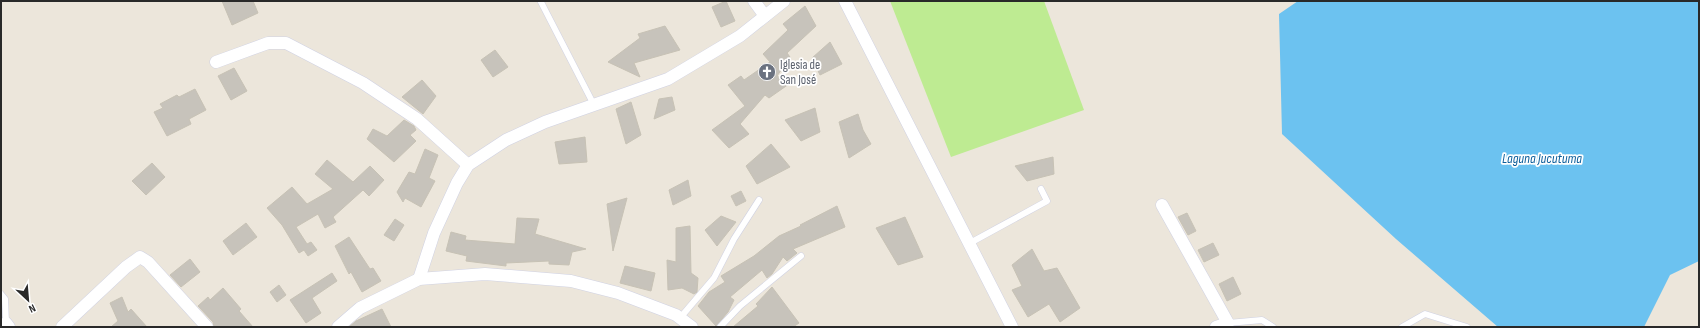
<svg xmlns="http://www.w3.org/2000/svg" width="1700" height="328" viewBox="0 0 1700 328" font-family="'Sofia Sans Condensed',sans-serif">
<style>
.pitch{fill:#beeb92}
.water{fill:#6cc2f0}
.building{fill:#c7c3bb;stroke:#c7c2b5}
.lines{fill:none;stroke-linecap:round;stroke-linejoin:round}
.service-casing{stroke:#d0d2e3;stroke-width:7}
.minor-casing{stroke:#d0d2e3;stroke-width:13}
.service{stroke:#fff;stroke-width:6}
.minor{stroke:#fff;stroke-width:12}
.labels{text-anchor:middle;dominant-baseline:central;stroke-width:3.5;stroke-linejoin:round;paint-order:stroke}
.worship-label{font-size:13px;fill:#5b616d;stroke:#fff;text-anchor:start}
.water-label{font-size:14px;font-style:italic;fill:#0c5e9b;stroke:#fff}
</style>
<rect width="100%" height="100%" fill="#ece6db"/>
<path class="pitch" d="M890,1H1044L1084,110L951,157Z"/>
<path class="water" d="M1298,1H1699V261L1670,275L1644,327H1498L1396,239L1282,134L1279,14Z"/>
<g class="building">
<path d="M222,1H253L258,13L232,25Z"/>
<path d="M726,1L735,21L721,27L712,7Z"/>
<path d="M805,6L816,26L787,53L790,57L777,76L789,84L769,98L765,95L740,124L749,134L729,148L712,130L745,106L728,85L741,76L744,80L770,62L763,54L788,30L783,24Z"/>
<path d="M665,26L680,50L634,63L640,77L608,62L640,38L638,34Z"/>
<path d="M830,42L842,64L820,75L812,58Z"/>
<path d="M495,50L508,67L493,77L481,60Z"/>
<path d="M234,68L247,91L231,100L218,76Z"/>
<path d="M422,80L436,96L423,114L402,97Z"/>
<path d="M195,89L206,110L189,119L191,124L167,136L154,112L163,108L160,104L177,95L179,97Z"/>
<path d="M672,97L675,110L654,119L659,99Z"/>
<path d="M631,102L641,135L626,144L616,109Z"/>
<path d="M815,108L820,132L801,141L785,120Z"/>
<path d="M858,114L863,130L871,144L849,158L839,122Z"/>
<path d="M404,120L414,126L416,130L410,135L416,141L394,162L367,139L373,129L387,136Z"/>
<path d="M585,137L587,162L559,164L555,142Z"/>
<path d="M771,144L790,167L757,184L746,166Z"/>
<path d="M425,149L438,155L429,178L435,181L421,207L405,198L403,202L397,192L409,172L415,174Z"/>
<path d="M1053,157L1054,174L1027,181L1015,166Z"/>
<path d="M327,160L353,182L370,166L384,180L369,196L363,190L333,217L336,222L325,228L318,214L296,227L307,244L311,242L317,250L308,256L304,250L299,253L282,225L267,208L292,187L307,204L333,189L315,174Z"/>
<path d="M152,163L165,177L146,195L132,181Z"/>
<path d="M688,180L691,196L673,205L669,190Z"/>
<path d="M741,191L746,201L736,206L731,196Z"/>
<path d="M627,198L613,251L607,204Z"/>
<path d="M837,206L845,227L793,249L797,253L787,261L783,257L772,274L767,278L762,270L730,297L734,300L728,312L716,326L698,306L709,292L725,282L721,276L754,256L779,236L801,226L800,225Z"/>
<path d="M1187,213L1196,231L1188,235L1178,217Z"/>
<path d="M721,216L736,222L717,246L705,230Z"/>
<path d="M905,217L923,257L898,265L876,228Z"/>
<path d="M517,218L539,219L535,234L586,249L572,252L569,265L549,264V261L506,263V266L466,261L467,256L446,251L451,232L466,236L465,240L515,244Z"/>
<path d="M395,219L404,225L394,241L384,235Z"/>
<path d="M246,223L257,237L233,255L223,241Z"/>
<path d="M690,226L691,273L698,278L697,292L694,294L682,288L668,290L667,260L676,262V228Z"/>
<path d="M349,237L370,269L373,268L381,281L362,292L351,272L349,274L335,246Z"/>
<path d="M1213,243L1219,255L1204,262L1198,250Z"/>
<path d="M1032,249L1044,271L1057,268L1080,308L1060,322L1049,304L1028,317L1012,290L1022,286L1012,265Z"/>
<path d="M190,259L200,272L181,287L170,275Z"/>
<path d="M625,266L655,273L651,291L620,283Z"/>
<path d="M332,273L337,281L312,298L321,313L306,323L290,300Z"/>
<path d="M1233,277L1241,294L1227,301L1219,284Z"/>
<path d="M279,285L286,295L277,302L270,292Z"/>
<path d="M772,287L799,323L793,327H733L758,306L756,304Z"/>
<path d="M223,288L241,309L239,311L253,327H214L213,322L198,306L208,297L210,300Z"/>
<path d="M122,297L128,312L131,309L147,327H111L118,321L110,303Z"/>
<path d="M382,309L391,327H349L356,321Z"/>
</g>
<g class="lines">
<defs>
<g id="service">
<path d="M541,2L594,105"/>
<path d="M970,243L1047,201L1041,189"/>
<path d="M1,294L5,299L6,323"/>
<path d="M680,318L714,278L734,239L759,200"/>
<path d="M1228,323L1262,320L1273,327"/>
<path d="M720,327L740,306L801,256"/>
<path d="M1402,327L1425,314L1467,327"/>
</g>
<g id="minor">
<path d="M754,1L765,16"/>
<path d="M845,1L1012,327"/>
<path d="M216,62L268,43H286L363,83L417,119L468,165"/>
<path d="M1162,205L1228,323L1216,327"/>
<path d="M419,279L434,233L457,183L468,165L506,140L545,122L668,79L740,36L784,1"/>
<path d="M6,323L9,327"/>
<path d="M62,327L126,267L140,257L148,262L207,327"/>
<path d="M338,327L360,308L419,279L485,274L571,281L618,293L676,315L692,327"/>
</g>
</defs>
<use href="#service" class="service-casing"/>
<use href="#minor" class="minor-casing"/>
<use href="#service" class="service"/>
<use href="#minor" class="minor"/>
</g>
<defs>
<symbol id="church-disc" viewBox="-11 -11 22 22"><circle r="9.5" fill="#6b7280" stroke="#fff"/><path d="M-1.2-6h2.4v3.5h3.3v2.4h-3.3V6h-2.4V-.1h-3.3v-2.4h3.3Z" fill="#fff"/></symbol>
</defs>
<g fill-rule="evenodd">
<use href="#church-disc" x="757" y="62" width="20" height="20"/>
</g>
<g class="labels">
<g class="worship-label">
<text x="780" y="65">Iglesia de<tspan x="780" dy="15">San José</tspan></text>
</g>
<g class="water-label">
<text x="1542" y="158">Laguna Jucutuma</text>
</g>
</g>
<rect width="1700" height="328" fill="none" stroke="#292929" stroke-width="4"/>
<g transform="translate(28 300) rotate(154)" stroke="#ffffff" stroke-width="3" paint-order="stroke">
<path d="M0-3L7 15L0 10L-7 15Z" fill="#292929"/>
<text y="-6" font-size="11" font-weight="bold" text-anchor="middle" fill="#292929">N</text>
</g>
</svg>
